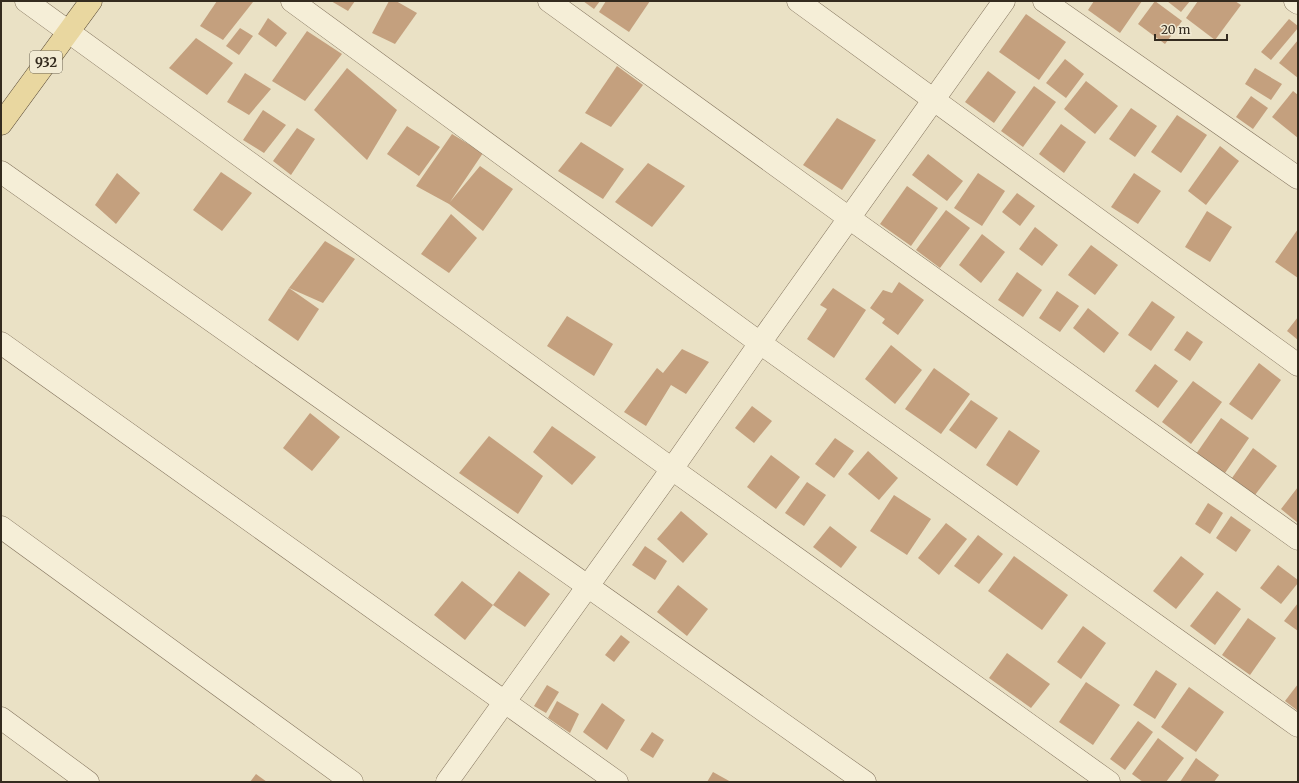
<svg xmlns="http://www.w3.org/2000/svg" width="1299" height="783" viewBox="0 0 1299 783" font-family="Merriweather,serif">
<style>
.building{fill:#c4a07e}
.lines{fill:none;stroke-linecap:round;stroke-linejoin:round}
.minor-casing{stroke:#83735d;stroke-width:23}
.primary-casing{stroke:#514231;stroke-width:23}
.minor{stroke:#f5eed7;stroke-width:22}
.primary{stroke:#e9d7a0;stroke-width:22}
.labels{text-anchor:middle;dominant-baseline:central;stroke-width:4;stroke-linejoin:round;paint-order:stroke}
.shield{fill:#f2ebd4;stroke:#6d6555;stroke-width:1}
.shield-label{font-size:13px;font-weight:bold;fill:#342b1f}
</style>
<rect width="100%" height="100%" fill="#eae1c5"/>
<g class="building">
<path d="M217,1L253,2L223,40L200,26Z"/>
<path d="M331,1H355L348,11Z"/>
<path d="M389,1H396L417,13L395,44L372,33Z"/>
<path d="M583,1H600L594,9Z"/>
<path d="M606,1H650L629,32L599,12Z"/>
<path d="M1094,1H1142L1120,33L1088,10Z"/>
<path d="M1155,1L1182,21L1165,44L1138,24Z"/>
<path d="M1167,1H1190L1181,12Z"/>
<path d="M1198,1H1235L1241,5L1215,40L1186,18Z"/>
<path d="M1026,14L1066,42L1039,80L999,52Z"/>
<path d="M268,18L287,33L276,47L258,34Z"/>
<path d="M1289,19L1298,26V28L1271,60L1261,52Z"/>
<path d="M240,28L253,36L239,55L226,46Z"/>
<path d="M307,31L342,54L305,101L272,81Z"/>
<path d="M196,38L233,63L207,95L169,68Z"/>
<path d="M1298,40V78L1279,63Z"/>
<path d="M1065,59L1084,74L1066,98L1046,83Z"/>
<path d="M617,66L643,85L611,127L585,113Z"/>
<path d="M347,68L397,110L367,160L314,110Z"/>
<path d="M1255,68L1282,84L1271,100L1245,84Z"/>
<path d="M988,71L1016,92L994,123L965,102Z"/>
<path d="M245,73L271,89L249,115L227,102Z"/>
<path d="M1086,81L1118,106L1095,134L1064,109Z"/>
<path d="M1034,86L1056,102L1023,147L1001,131Z"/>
<path d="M1293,91L1298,95V138L1272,117Z"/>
<path d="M1251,96L1268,108L1253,129L1236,117Z"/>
<path d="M1131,108L1157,126L1135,157L1109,139Z"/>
<path d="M263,110L286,125L264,153L243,140Z"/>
<path d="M1177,115L1207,135L1181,173L1151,152Z"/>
<path d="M837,118L876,140L842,190L803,165Z"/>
<path d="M1061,124L1086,142L1064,173L1039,154Z"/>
<path d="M407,126L440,147L419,176L387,154Z"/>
<path d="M297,128L315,139L291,175L273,161Z"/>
<path d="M452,134L483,153L450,202L480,166L513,189L483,231L449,204L416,186Z"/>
<path d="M581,142L624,169L603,199L558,171Z"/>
<path d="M1220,146L1239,161L1206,205L1188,191Z"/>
<path d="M928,154L963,181L947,201L912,175Z"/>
<path d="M648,163L685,186L652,227L615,202Z"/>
<path d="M221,172L252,193L222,231L193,210Z"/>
<path d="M117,173L140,193L116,224L95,205Z"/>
<path d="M978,173L1005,191L982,226L954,208Z"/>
<path d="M1134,173L1161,191L1138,224L1111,207Z"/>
<path d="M907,186L938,208L911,246L880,224Z"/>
<path d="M1017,193L1035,206L1020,226L1002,212Z"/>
<path d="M946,210L970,228L940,268L916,250Z"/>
<path d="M1207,211L1232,227L1210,262L1185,247Z"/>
<path d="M451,214L477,238L449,273L421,254Z"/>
<path d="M1035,227L1058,245L1042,266L1019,249Z"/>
<path d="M1298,229V278L1275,262Z"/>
<path d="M982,234L1005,252L981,283L959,265Z"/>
<path d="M325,241L355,259L323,303L289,288Z"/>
<path d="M1091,245L1118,265L1095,295L1068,275Z"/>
<path d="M1017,272L1042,290L1023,317L998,300Z"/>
<path d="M899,282L924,300L898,335L882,323L885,319L870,308L883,290L892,293Z"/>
<path d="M289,288L319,309L298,341L268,320Z"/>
<path d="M833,288L866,310L834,358L807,339L827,309L820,305Z"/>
<path d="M1057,291L1079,306L1060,332L1039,318Z"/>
<path d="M1152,301L1175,317L1151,351L1128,335Z"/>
<path d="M1088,308L1119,333L1104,353L1073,328Z"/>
<path d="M567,316L613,344L594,376L547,346Z"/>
<path d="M1298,317V340L1287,331Z"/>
<path d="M1187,331L1203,342L1190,361L1174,350Z"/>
<path d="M891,345L922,370L895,404L865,379Z"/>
<path d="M682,349L709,362L686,394L671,385L646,426L624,412L657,368L663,373Z"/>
<path d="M1259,363L1281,380L1252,420L1229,404Z"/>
<path d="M1155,364L1178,381L1158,408L1135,391Z"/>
<path d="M934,368L970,394L941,434L905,409Z"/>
<path d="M1193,381L1222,402L1191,444L1162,422Z"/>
<path d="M971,400L998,418L976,449L949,430Z"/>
<path d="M752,406L772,421L754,443L735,428Z"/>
<path d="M310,413L340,437L312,471L283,448Z"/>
<path d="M1221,418L1249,438L1225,473L1196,454Z"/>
<path d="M552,426L596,457L572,485L533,452Z"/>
<path d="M1009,430L1040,451L1017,486L986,465Z"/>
<path d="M489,436L543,476L518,514L459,473Z"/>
<path d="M835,438L854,451L834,478L815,464Z"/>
<path d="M1253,448L1277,466L1255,495L1232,478Z"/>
<path d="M868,451L898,478L879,500L848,474Z"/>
<path d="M771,455L800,477L776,509L747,487Z"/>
<path d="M807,482L826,495L804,526L785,513Z"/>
<path d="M1298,487V523L1281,509Z"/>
<path d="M894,495L931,519L907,555L870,531Z"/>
<path d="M1208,503L1223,513L1210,534L1195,524Z"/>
<path d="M681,511L708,534L683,563L657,539Z"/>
<path d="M1231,516L1251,530L1236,552L1216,538Z"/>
<path d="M946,523L967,539L939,575L918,558Z"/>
<path d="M830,526L857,547L841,568L813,547Z"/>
<path d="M978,535L1003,554L979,584L954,566Z"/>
<path d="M645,546L667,561L655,580L632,565Z"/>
<path d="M1014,556L1068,595L1042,630L988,591Z"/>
<path d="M1181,556L1204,574L1176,609L1153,591Z"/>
<path d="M1278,565L1298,580V583L1281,604L1260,588Z"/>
<path d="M519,571L550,594L525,627L493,605Z"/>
<path d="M462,581L493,605L465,640L434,615Z"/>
<path d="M678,585L708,609L687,636L657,612Z"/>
<path d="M1217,591L1241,609L1215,645L1190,626Z"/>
<path d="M1298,603V631L1284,621Z"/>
<path d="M1248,618L1276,638L1250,675L1222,655Z"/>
<path d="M1083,626L1106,643L1081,679L1057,662Z"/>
<path d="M621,635L630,642L614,662L605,655Z"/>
<path d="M1007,653L1050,684L1031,708L989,678Z"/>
<path d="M1156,670L1177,684L1155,719L1133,705Z"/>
<path d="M1086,682L1120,705L1093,745L1059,722Z"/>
<path d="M1298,684V711L1285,701Z"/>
<path d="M547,685L559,692L546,713L534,706Z"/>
<path d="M1189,687L1224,712L1196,752L1161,727Z"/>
<path d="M557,701L579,714L570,733L548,718Z"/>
<path d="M602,703L625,720L607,750L583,732Z"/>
<path d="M1138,721L1153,732L1125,770L1110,759Z"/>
<path d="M652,732L664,740L653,758L640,750Z"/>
<path d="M1158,738L1184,758L1166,782H1143L1132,774Z"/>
<path d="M1196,758L1219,775L1214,782H1180Z"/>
<path d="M713,772L731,782H707Z"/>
<path d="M256,774L267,782H250Z"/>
</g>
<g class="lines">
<defs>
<g id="minor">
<path d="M26,1L672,469L1109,782"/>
<path d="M292,1L760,343L1298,726"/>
<path d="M549,1L849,218L1298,539"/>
<path d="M798,1L1298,365"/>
<path d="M1044,1L1298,178"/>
<path d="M1295,1L1298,3"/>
<path d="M1,172L865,782"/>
<path d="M1,343L617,782"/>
<path d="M1,527L352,782"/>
<path d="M1,718L88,782"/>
<path d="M447,782L672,469L760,343L1004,1"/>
</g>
<path id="primary" d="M1,124L91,1"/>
</defs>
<use href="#minor" class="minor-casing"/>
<use href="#primary" class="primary-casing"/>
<use href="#minor" class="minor"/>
<use href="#primary" class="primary"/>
</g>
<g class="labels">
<rect class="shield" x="30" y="51" width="32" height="22" rx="3"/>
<g class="shield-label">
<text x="46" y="62">932</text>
</g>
</g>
<rect width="1299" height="783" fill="none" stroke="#342b1f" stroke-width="4"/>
<path d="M1155 34v6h72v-6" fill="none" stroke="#342b1f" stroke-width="2"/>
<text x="1161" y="34" font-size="12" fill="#342b1f" stroke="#f2ebd4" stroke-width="3" paint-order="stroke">20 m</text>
</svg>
